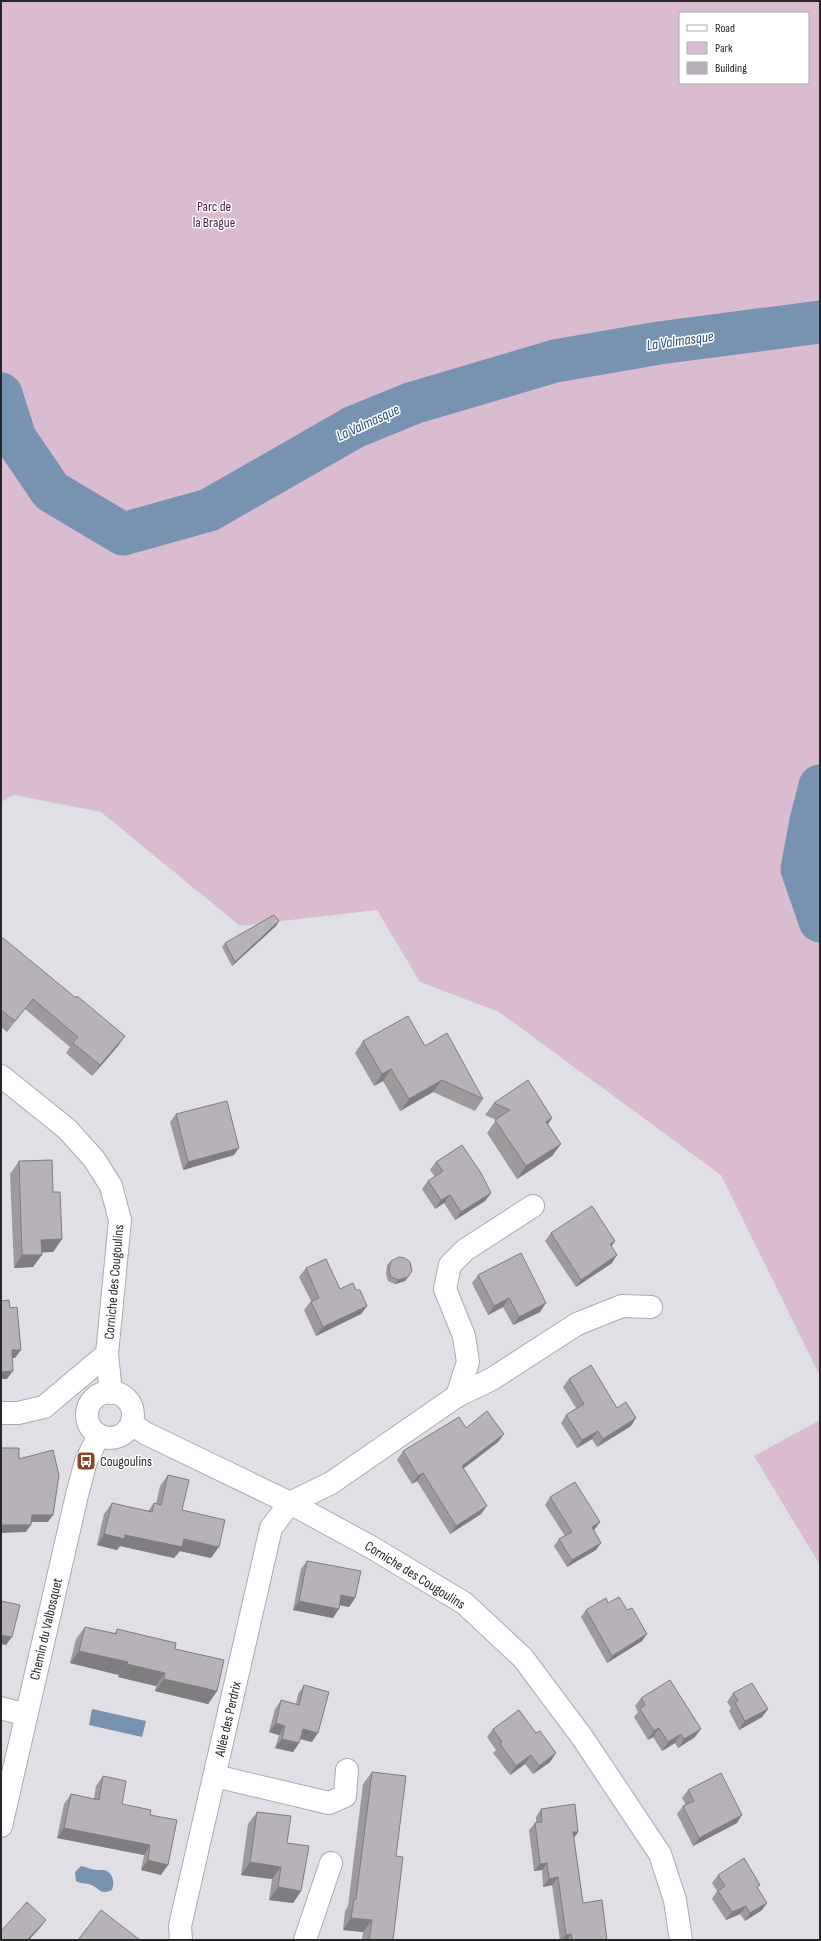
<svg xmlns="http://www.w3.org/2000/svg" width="821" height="1941" viewBox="0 0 821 1941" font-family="'Sofia Sans Condensed',sans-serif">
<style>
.green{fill:#dabcd0;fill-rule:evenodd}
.water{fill:#7793af}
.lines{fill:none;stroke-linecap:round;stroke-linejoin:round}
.river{stroke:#7793af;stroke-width:43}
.minor-casing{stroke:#acaab1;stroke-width:24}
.minor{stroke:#fff;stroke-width:22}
.wall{fill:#9d999d}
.shaded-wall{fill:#7f7d80}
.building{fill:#b6b2b7;stroke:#7f7d80}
.labels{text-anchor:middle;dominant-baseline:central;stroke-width:3;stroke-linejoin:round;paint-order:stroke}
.park-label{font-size:14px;fill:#4a1e3f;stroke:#fff}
.street-label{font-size:14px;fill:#272729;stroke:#fff}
.poi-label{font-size:14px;fill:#272729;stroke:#fff;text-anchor:start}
.water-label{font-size:15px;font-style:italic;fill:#254f78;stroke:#fff}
</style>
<rect width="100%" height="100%" fill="#e0dfe5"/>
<g class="green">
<path d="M1,1H820V1376L721,1175L499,1012L420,982L377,910L240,926L101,812L14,795L1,802ZM680,13H808V83H680Z"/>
<path d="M820,1420V1565L754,1456Z"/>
</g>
<g class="water">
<path d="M92,1709L146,1721L142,1737L89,1725Z"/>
<path d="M81,1866C87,1867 92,1870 97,1870C97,1870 103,1870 103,1870C113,1871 115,1882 112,1890C99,1896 99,1887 89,1884C84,1883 81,1884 76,1881L75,1872Z"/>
</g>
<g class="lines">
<g class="river">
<path d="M1,394L15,438L51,491L123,534L209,510L354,427L413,403L555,361L659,343L820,322"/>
<path d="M820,786L811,821L802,869L820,921"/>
</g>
<defs>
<g id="minor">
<path d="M1,1076L67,1129L94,1159L111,1186L120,1220L107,1354L111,1393"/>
<circle cx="110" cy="1415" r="23"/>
<path d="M457,1396L468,1362L464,1336L445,1289L450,1265L465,1250L533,1206"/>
<path d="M1,1413H18L44,1407L107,1354"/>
<path d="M132,1424L145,1433L290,1503L371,1547L464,1603L523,1658L582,1737L660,1854L675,1900L681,1940"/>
<path d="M1,1708L26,1715"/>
<path d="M215,1776L329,1803L345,1796L347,1770"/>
<path d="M1,1826L77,1495L86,1461L99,1435"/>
<path d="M181,1940L180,1926L271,1528L290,1503L331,1483L457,1396L492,1379L577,1324L622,1306L651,1307"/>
<path d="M305,1940L331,1863"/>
</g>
</defs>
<use href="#minor" class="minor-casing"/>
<use href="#minor" class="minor"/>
</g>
<g class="wall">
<path d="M279,921L276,926L232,966L222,947L225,943Z"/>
<path d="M1,941L118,1046L92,1076L66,1053L70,1047L25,1009L7,1032L1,1027Z"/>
<path d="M363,1041L425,1046L483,1099L475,1111L433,1092L400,1111L383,1081L374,1086L355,1053Z"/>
<path d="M494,1103L552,1118L548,1124L561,1144L552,1156L517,1179L487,1133L496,1120L485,1115Z"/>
<path d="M176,1114L234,1155L183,1170L170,1122Z"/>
<path d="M19,1161L53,1192L62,1239L53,1252H42L33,1267L14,1268L10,1174Z"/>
<path d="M436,1162L491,1193L485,1201L455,1220L444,1203L435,1209L422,1189L428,1181L435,1177L430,1170Z"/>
<path d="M551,1233L611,1246L612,1263L576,1287L545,1241Z"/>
<path d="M391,1261L405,1281L395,1284L388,1281L386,1274L387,1265Z"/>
<path d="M306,1268L340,1289L356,1290L367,1306L361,1314L316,1336L304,1310L311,1301L299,1277Z"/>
<path d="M478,1275L540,1312L513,1325L503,1307L488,1315L472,1283Z"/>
<path d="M569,1379L617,1408L631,1426L597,1447L592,1439L577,1448L561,1423L566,1415L576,1408L563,1387Z"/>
<path d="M466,1428L504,1434L498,1442L463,1469L481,1514L450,1534L417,1481L412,1484L397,1460L403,1451Z"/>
<path d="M168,1475L182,1510L211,1558L180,1551L174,1558L120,1546L117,1550L97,1545L104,1514L112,1503L148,1511L154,1503L156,1504L160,1486Z"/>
<path d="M550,1497L595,1529L593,1530L596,1550L567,1567L554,1546L559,1539L565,1536L545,1505Z"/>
<path d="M307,1561L355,1598L349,1607L339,1605L333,1618L293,1610L301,1569Z"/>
<path d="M608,1603L642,1641L607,1663L581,1617L586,1610Z"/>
<path d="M85,1627L115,1633L117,1629L175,1649L217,1691L208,1704L155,1691L156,1686L118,1677L119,1675L70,1663L76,1639Z"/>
<path d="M304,1685L312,1742L300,1739L299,1743L293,1752L275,1748L279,1735L269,1732L275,1709L281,1700L296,1704L298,1694Z"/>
<path d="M733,1693L768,1709L762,1717L739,1730L729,1711L731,1708L727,1702Z"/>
<path d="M641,1698L695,1737L678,1748L675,1743L662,1751L653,1737L648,1740L634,1717L638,1712L635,1706Z"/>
<path d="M493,1729L536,1733L556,1753L550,1762L533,1774L525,1764L510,1775L493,1753L496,1750L487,1737Z"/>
<path d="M372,1772L396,1856L393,1940H362L363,1932L343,1930L345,1911L348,1906L363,1784Z"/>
<path d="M103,1776L122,1804L150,1815L161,1875L141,1870L144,1855L57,1838L64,1804L71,1794L94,1799L96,1786Z"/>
<path d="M688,1790L737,1823L693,1846L677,1814L683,1806L686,1805L682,1798Z"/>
<path d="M541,1809L578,1832L574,1838L583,1903L607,1940H560L552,1885L543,1887L542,1870L534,1871L529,1830L535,1823L536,1822V1817Z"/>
<path d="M257,1812L287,1843L301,1891L293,1903L269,1900L272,1879L241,1875L248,1824Z"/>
<path d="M718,1875L758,1889L762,1910L745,1921L740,1914L726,1920L712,1899L717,1891L712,1883Z"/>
</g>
<g class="shaded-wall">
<path d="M279,921L276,926L232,966L235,962Z"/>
<path d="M125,1036L118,1046L92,1076L100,1065Z"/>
<path d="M391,1069L383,1081L374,1086L382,1074Z"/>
<path d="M442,1080L433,1092L400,1111L409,1099Z"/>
<path d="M552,1118L544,1130L546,1122Z"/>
<path d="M561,1144L552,1156L517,1179L526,1166Z"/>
<path d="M239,1148L234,1155L183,1170L188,1162Z"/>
<path d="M491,1193L485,1201L455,1220L461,1212Z"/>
<path d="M450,1195L444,1203L435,1209L441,1200Z"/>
<path d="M62,1239L53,1252L32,1253L41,1240Z"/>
<path d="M615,1241L610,1249V1244Z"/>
<path d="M22,1255H42L33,1267L14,1268Z"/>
<path d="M617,1255L612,1263L576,1287L581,1280Z"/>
<path d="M408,1277L405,1281L395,1284L398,1280Z"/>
<path d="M509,1298L503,1307L488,1315L494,1306Z"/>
<path d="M546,1303L540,1312L513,1325L519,1317Z"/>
<path d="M367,1306L361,1314L316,1336L323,1327Z"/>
<path d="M12,1350H21L15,1358H7Z"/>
<path d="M13,1371L7,1379H1V1372Z"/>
<path d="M636,1418L631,1426L597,1447L603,1439Z"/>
<path d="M598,1431L592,1439L577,1448L582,1440Z"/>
<path d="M504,1434L498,1442L456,1474L462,1466Z"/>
<path d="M423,1473L417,1481L412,1484L418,1476Z"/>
<path d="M487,1506L481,1514L450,1534L456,1526Z"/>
<path d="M32,1515H53L48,1522H27Z"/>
<path d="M600,1522L595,1529L586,1534L592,1527Z"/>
<path d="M1,1525H31L26,1532L1,1533Z"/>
<path d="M104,1534L125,1535L184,1539L219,1547L211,1558L180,1551L174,1558L120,1546L117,1550L97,1545Z"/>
<path d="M601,1543L596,1550L567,1567L572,1560Z"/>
<path d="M341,1595L355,1598L349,1607L335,1604Z"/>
<path d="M299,1601L339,1609L333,1618L293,1610Z"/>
<path d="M647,1634L642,1641L607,1663L612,1656Z"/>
<path d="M1,1635L12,1637L6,1645L1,1644Z"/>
<path d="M79,1651L128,1662L119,1675L70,1663Z"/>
<path d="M127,1664L165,1673L156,1686L118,1677Z"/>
<path d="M164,1679L217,1691L208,1704L155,1691Z"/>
<path d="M768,1709L762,1717L739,1730L745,1721Z"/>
<path d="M276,1723L285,1726L279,1735L269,1732Z"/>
<path d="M659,1728L653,1737L648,1740L654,1731Z"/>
<path d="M303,1729L318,1733L312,1742L297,1738Z"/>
<path d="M701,1729L695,1737L678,1748L684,1739Z"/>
<path d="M681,1734L675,1743L662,1751L668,1742Z"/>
<path d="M282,1739L299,1743L293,1752L275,1748Z"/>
<path d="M556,1753L550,1762L533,1774L539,1766Z"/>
<path d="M531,1755L525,1764L510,1775L516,1766Z"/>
<path d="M742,1815L737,1823L693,1846L699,1838Z"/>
<path d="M64,1828L150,1845L144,1855L57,1838Z"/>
<path d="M573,1832H578L573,1839Z"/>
<path d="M148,1860L168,1865L161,1875L141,1870Z"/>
<path d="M250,1862L281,1867L272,1879L241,1875Z"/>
<path d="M547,1863L542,1870L534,1871L540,1864Z"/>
<path d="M558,1877L552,1885L543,1887L549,1879Z"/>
<path d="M278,1887L301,1891L293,1903L269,1900Z"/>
<path d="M767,1903L762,1910L745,1921L750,1913Z"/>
<path d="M746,1906L740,1914L726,1920L732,1912Z"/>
<path d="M351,1918L372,1920L363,1932L343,1930Z"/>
<path d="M46,1920L40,1928L29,1940H27Z"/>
<path d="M571,1934L567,1940H562L566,1935Z"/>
</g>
<g class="building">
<path d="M274,915L279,921L235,962L225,943Z"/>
<path d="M3,938L76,998L77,996L125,1036L100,1065L73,1043L78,1037L33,999L15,1021L1,1010V941Z"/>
<path d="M408,1016L425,1046L447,1033L483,1099L442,1080L409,1099L391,1069L382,1074L363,1041Z"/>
<path d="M528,1080L552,1118L546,1122L561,1144L526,1166L495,1120L510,1110L494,1103Z"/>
<path d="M227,1101L239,1148L188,1162L176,1114Z"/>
<path d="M462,1145L481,1173L491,1193L461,1212L450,1195L441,1200L428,1181L443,1171L436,1162Z"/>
<path d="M52,1160L53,1192H60L62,1239L41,1240L42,1255H22L19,1161Z"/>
<path d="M592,1206L615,1241L610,1244L617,1255L581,1280L551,1233Z"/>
<path d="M521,1253L546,1303L519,1317L509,1298L494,1306L478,1275Z"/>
<path d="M399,1257L405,1258L410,1262L412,1271L408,1277L398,1280L391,1277L389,1270L391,1261Z"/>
<path d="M326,1259L340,1289L353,1283L356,1290H360L367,1306L323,1327L311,1302L319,1298L306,1268Z"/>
<path d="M9,1300L10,1308L17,1307L21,1350H12L13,1371L1,1372V1301Z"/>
<path d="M591,1365L617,1408L626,1402L636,1418L603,1439L598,1431L582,1440L566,1415L584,1404L569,1379Z"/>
<path d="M487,1411L504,1434L462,1466L487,1506L456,1526L423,1473L418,1476L403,1451L459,1417L466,1428Z"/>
<path d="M1,1448H19V1459L53,1450L59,1475L53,1515H32L31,1525H1Z"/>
<path d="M168,1475L189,1480L182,1510L225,1520L219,1547L184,1539L182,1547L125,1535V1539L104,1534L112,1503L152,1512L154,1503L161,1505Z"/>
<path d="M575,1482L600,1522L592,1527L601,1543L572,1560L559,1539L572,1532L550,1497Z"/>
<path d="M307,1561L361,1571L355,1598L341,1595L339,1609L299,1601Z"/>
<path d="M619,1597L627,1610L632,1608L647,1634L612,1656L586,1610L606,1598L608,1603Z"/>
<path d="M1,1601L20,1605L12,1637L1,1635Z"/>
<path d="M85,1627L116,1634L117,1629L176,1643L175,1649L224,1660L217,1691L164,1679L165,1673L127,1664L128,1662L79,1651Z"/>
<path d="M670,1680L701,1729L684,1739L681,1734L668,1742L659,1728L654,1731L640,1709L645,1705L641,1698Z"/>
<path d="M752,1683L768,1709L745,1721L735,1703L738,1701L733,1693Z"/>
<path d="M304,1685L329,1692L318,1733L303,1729L299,1743L282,1739L285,1726L276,1723L281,1700L299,1705Z"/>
<path d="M519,1710L536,1733L540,1731L556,1753L539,1766L531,1755L516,1766L500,1744L502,1742L493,1729Z"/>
<path d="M372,1772L406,1776L396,1856L403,1857L393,1940H369L372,1920L351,1918L354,1899H356Z"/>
<path d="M721,1773L742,1815L699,1838L683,1806L694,1801L688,1790Z"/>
<path d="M103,1776L126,1781L122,1804L151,1810L150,1815L177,1820L168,1865L148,1860L150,1845L64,1828L71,1794L99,1800Z"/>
<path d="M575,1804L578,1832H573L583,1903L602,1900L607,1940H572L571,1934L566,1935L558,1877L549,1879L547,1863L540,1864L535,1823L542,1822L541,1809Z"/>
<path d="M257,1812L291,1816L287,1843L309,1846L301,1891L278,1887L281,1867L250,1862Z"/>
<path d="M744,1858L760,1885L757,1887L767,1903L750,1913L746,1906L732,1912L718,1891L725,1886L718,1875Z"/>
<path d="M27,1902L46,1920L27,1940H1V1929L2,1930Z"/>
<path d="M101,1910L140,1940H78Z"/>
</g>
<defs>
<symbol id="bus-square" viewBox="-11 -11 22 22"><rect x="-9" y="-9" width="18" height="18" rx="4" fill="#8d4523" stroke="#fff"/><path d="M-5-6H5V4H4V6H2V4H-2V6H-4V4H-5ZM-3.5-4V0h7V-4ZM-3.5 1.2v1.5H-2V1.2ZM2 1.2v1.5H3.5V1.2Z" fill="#fff"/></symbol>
</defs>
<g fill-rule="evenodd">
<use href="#bus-square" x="75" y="1450" width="22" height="22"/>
</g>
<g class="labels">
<g class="park-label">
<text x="214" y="206">Parc de<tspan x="214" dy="16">la Brague</tspan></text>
</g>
<g class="street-label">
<text transform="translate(114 1282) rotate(-85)">Corniche des Cougoulins</text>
<text transform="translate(415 1575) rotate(32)">Corniche des Cougoulins</text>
<text transform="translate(46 1629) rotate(-77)">Chemin du Valbosquet</text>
<text transform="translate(228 1719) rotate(-77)">Allée des Perdrix</text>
</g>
<g class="poi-label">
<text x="100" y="1461">Cougoulins</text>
</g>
<g class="water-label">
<text transform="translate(680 341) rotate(-8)">La Valmasque</text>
<text transform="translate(368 423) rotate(-25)">La Valmasque</text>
</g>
</g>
<rect width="821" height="1941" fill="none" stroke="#272729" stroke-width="4"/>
<rect x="679" y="12" width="130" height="72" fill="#ffffff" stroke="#a9a9a9"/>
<rect x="687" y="25" width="20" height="6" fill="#ffffff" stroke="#a9a9a9"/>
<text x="715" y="32" font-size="12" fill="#272729">Road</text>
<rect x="687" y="42" width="20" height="12" fill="#dabcd0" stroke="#a9a9a9"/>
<text x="715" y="52" font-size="12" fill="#272729">Park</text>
<rect x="687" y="62" width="20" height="12" fill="#b6b2b7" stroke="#a9a9a9"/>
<text x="715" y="72" font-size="12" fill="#272729">Building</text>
</svg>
